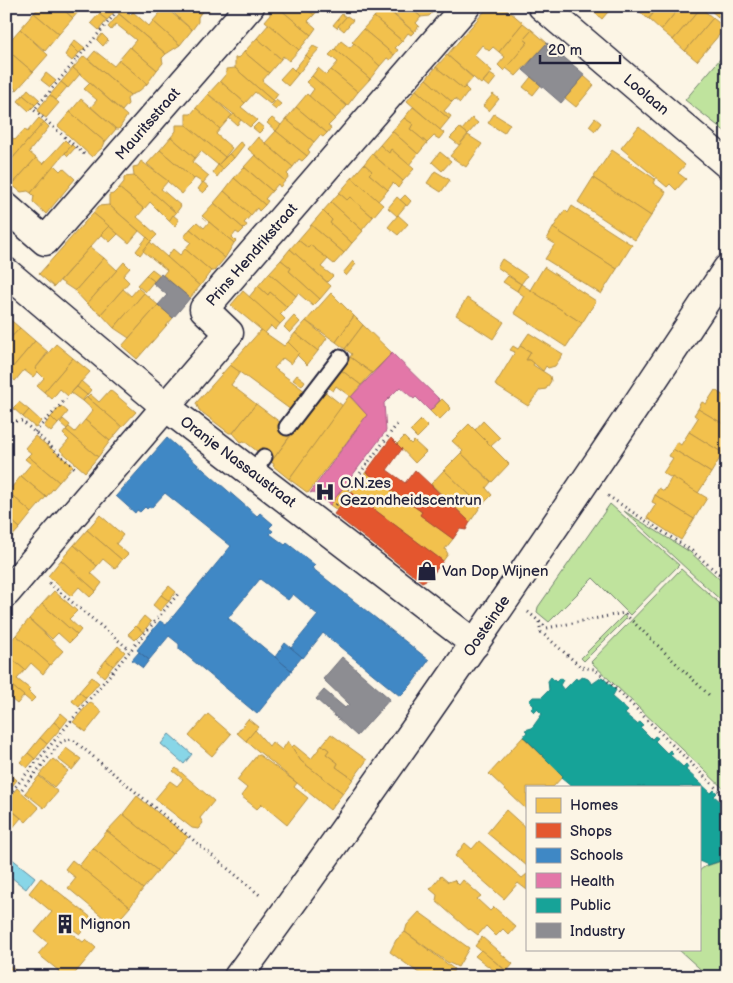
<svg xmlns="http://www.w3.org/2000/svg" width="733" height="983" viewBox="0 0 733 983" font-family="'Balsamiq Sans',sans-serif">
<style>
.green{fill:#bfe39d;stroke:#70826c}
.water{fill:#88d6e7;stroke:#5f8ea2}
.homes{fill:#f2c14e;stroke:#b49148}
.shops{fill:#e4572e;stroke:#aa4732}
.schools{fill:#3f88c5;stroke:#36699c}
.health{fill:#e377a8;stroke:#a95e87}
.public{fill:#17a398;stroke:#1a7c7c}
.industry{fill:#8d8d92;stroke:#6d6d78}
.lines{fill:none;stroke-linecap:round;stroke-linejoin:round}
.lane-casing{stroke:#22223b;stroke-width:19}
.street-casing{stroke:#22223b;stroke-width:31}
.path{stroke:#22223b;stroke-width:3;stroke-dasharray:1 4;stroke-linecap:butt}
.lane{stroke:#fcf5e5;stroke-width:15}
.street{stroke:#fcf5e5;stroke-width:28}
.labels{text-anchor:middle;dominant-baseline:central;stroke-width:5;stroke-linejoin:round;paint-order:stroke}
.street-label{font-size:15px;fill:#22223b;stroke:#fcf5e5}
.poi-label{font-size:15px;fill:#22223b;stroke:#fcf5e5;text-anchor:start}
</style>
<rect width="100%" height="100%" fill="#fcf5e5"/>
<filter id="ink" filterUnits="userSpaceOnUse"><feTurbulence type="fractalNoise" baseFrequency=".02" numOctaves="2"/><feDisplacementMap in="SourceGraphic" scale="10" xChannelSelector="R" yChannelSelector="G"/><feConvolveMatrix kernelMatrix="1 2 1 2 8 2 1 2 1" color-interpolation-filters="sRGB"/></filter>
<g filter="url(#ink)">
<g class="green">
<path d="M727,51V133L685,100Z"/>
<path d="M610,504L679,565L630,615L593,578L549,622L537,612L538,607Z"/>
<path d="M624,511L690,552L727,586V606Z"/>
<path d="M681,569L727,610V792L591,662Z"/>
<path d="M624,615L627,618L584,661L581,658Z"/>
<path d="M727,857V977H709L678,949H699V871C707,863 718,865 727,857Z"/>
</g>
<g class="water">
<path d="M169,734L192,754L184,764L161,744Z"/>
<path d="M11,858L35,877L26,889L6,873V865Z"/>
</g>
<g class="homes">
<path d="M40,6H59L73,18L59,34L34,13Z"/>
<path d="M59,6H83L73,18Z"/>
<path d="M105,6H120L107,20L99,14Z"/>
<path d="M166,6H192L200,14L198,17V22L192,30Z"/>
<path d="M192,6H213L209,11H203L200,14Z"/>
<path d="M280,6H304L314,15L308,21L316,28L311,35L280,9Z"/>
<path d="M304,6H321L314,15Z"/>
<path d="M383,6L414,32L411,35L408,33L402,41L374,17Z"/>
<path d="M385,6H408L421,17L416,23L419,26L414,32Z"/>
<path d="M410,6H442L436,13L434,11L429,16L421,17Z"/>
<path d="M489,6H503L523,23L499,52L493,47L489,51L482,45L474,55L492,71L481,84L447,55Z"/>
<path d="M587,6H613L602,19Z"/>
<path d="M637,6H659L648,19L636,8Z"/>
<path d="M659,6H681L661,30L649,19Z"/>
<path d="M681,6L701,8L673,40L661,30Z"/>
<path d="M706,6H726L718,17Z"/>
<path d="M726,6H727V24L718,17Z"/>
<path d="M120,7L130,15L133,12L149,26L153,21L180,45L166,54L116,11Z"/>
<path d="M165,7L192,30L180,45L153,21Z"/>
<path d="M701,8L713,18L685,51L673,40Z"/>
<path d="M270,9H280L311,35L299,50L265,21L270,15Z"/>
<path d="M34,13L59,34L45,51L20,29Z"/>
<path d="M99,14L107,20L99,30L91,23Z"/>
<path d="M119,14L166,54L162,58L163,63L157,70L130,47L136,40L116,24L111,30L108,27Z"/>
<path d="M342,14L346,17L337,28L333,25Z"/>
<path d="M347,16L353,20L344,31L338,26Z"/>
<path d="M374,17L402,41L395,48L398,50L394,55L363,29Z"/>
<path d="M713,18L725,28L697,61L685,51Z"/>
<path d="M523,23L532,30L524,39L528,42L504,71L498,65L505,57L499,52Z"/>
<path d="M269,24L299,50L289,61L283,56L281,59L257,38Z"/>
<path d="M20,29L48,55L33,72L6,49V45Z"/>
<path d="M363,29L394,55L390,60L387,58L380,66L352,42Z"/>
<path d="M532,30L547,43L516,76L506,68L528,42L524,39Z"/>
<path d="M102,34L108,40L103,46L97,40Z"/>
<path d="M257,38L281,59L269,73L244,52Z"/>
<path d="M75,40L85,48L79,53L71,45Z"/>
<path d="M341,41L350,48L354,43L380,66L370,79L335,49Z"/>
<path d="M71,45L79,53L72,61L65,55Z"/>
<path d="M313,46L319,49L310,59L306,55Z"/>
<path d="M130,47L157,70L147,84L119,60Z"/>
<path d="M6,49L33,72L17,90L6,81Z"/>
<path d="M335,49L370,79L358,92L331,70L338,62L329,55Z"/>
<path d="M95,51L114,66L119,60L147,84L138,92L130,95L88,59Z"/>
<path d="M244,52L269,73L262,81L278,94L273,101L235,68V58L240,57Z"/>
<path d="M306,55L310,59L298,74L294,70Z"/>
<path d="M447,55L473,78L463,89L436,67Z"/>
<path d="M84,56L130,95L127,99L128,104L122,111L73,68Z"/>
<path d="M291,67L298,74L288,86L280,79Z"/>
<path d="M436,67L463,89L465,87L469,91L460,103L455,99L452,102L426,79Z"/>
<path d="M73,68L80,74L68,88L61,82Z"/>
<path d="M235,68L273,101L270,104L255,92L245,103L220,81L226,74V69Z"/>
<path d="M318,68L326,75L331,70L358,92L347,106L312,76Z"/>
<path d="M46,73L56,81L50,87L41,80Z"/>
<path d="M490,74L496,78L489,87L483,82Z"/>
<path d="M312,76L347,106L335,119L309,96L314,89L306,82Z"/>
<path d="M584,76L594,85L576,107L565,98Z"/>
<path d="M531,77L541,85L533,95L523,87Z"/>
<path d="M426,79L452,102L444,111L451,116L449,119L416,90Z"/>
<path d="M220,81L245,103L241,107L257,120L250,127L208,94Z"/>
<path d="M61,82L67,87L56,100L50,95Z"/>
<path d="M90,83L127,116L119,129H116L91,107L97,100L84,89Z"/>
<path d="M28,89L40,100L35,105L23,95Z"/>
<path d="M416,90L449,119L440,130L407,101Z"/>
<path d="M208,94L232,115L220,129L196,108Z"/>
<path d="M307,94L335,119L328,126L331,128L327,133L296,107Z"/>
<path d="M493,94L499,99L489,111L483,106Z"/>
<path d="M23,95L35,105L29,111L18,101Z"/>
<path d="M50,95L59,103L46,118L39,113L38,109Z"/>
<path d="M81,99L116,129L105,142L70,112Z"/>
<path d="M276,100L281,104L276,110L271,106Z"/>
<path d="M296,107L327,133L323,137L320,135L314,142L286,119Z"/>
<path d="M413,107L444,133L439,139L434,136L427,143L410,129L413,124L404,118Z"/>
<path d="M196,108L220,129L216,134L232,148L225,157L186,125V114H191Z"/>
<path d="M70,112L105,142L103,147L92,157L58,126Z"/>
<path d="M234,114L241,120L237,125L229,118Z"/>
<path d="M494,114L510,124L504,133L488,123Z"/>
<path d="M39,118L44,122L6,166V138L9,135L15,140L25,129L27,132Z"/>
<path d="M272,118L281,125L276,131L267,123Z"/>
<path d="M404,118L413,124L410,129L427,143L418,154L392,131Z"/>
<path d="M472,118L478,123L468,134L462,130Z"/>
<path d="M595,118L601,123L595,131L589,126Z"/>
<path d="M286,119L314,142L308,150L310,152L307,156L276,131Z"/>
<path d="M44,122L49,127L29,152L36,158L12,185L6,179V166Z"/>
<path d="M258,123L264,128L259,133L253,128Z"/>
<path d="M176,125H186L225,157L218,165L201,151L195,158L171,137L176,131Z"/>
<path d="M639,126L685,165L678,173L686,179L676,190L670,184L667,187L621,148Z"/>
<path d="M460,128L468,134L459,145L450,138Z"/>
<path d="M276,131L307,156L302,161L299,159L293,167L265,143Z"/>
<path d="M392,131L418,154L409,165L391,149L389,153L380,145Z"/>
<path d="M468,135L482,144L466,167L450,156Z"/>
<path d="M171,137L195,158L192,162L209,176L203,183L195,178L194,179L160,150Z"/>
<path d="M258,137L293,167L287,174L289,176L285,181L248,149Z"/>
<path d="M65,140L71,146L31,193L28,191L21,192L12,185L36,158L43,164Z"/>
<path d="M240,142L244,145L234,158L229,154Z"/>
<path d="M72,145L75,148L68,156L65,153Z"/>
<path d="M380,145L389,153L391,149L414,169L403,181L372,154Z"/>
<path d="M160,150L194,179L182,194L147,164Z"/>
<path d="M612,150L655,179L653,183L666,192L651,216L593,178Z"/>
<path d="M440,152L451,161L442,171L432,162Z"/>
<path d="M229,154L234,158L223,169L218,165Z"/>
<path d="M372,154L403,181L398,188L393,183L388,190L369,174L372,171L364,164Z"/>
<path d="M255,155L285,181L280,187L278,184L272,191L244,167Z"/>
<path d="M141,161L168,181L161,189L181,206L176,213L134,176L133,167L138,166Z"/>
<path d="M364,164L372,171L369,174L388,190L378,201L352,178Z"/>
<path d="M54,165L60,171L63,168L75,179L46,214L33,202L34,196L31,193Z"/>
<path d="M218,165L223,169L217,177L213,172Z"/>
<path d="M244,167L272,191L265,199L268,201L265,205L234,178Z"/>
<path d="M435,171L450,180L441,192L427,183Z"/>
<path d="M134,176L176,213L169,221L150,202L144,209L119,188L124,182V177Z"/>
<path d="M234,178L265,205L259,211L257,208L251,215L224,191Z"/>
<path d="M352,178L383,205L373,217L350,197L347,200L339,193Z"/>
<path d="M593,178L651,216L635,240L578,202Z"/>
<path d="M203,182L209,187L203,193L198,189Z"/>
<path d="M119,188L144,209L137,217L157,235L151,241L109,205V195L113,194Z"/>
<path d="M224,191L251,215L244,223L247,225L244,229L214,203Z"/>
<path d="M339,193L347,200L350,197L373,217L362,230L331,202Z"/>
<path d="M405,195L411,201L407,206L400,200Z"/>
<path d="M397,197L406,205L397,216L388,208Z"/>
<path d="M331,202L363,231L352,243L330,223L332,220L323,211Z"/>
<path d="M214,203L244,229L239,234L236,232L232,237L236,241L234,243L202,216Z"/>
<path d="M109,205L139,231L129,243L93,213L99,206Z"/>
<path d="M572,206L632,245L617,269L553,228L565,210L568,213Z"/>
<path d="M323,211L332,220L330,223L352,243L344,253L311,225Z"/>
<path d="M93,213L109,226L54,287L39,274Z"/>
<path d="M173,215L179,220L175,226L169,221Z"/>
<path d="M398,215L408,224L398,235L388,227Z"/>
<path d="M197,222L204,228L209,222L234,243L225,258L190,229Z"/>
<path d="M311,225L344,253L334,264L310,245L308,248L298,240Z"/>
<path d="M109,226L118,234L110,242L101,234Z"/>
<path d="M553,228L617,269L601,294L545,259L555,244L547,239Z"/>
<path d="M190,229L225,258L214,271H211L185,249L191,242L184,237Z"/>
<path d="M147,237L151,241L140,255L136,251Z"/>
<path d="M298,240L308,248L310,245L328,259L321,267L333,276L327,282L290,249Z"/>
<path d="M150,242L200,286L190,298L163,275L167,270L143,251Z"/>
<path d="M90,247L104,258L75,291L60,281Z"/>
<path d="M173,249L180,255L185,249L211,271L200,286L167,257Z"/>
<path d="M290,249L331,286L320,299L289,271L291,268L281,260Z"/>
<path d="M104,258L117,270L87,304L75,291Z"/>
<path d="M502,259L527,276L521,284L497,267Z"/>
<path d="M281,260L291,268L289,271L320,299L313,306L298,293L296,296L269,273Z"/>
<path d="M353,261L356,264L346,276L343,273Z"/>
<path d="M124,262L130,268L123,276L129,282L101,314L87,304Z"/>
<path d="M544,267L596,301L582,323L530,290Z"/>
<path d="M152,269L160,275L155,282L146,275Z"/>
<path d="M269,273L296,296L287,307L270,292L268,295L258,286Z"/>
<path d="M146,275L154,281L145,292L137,285Z"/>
<path d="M508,276L521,284L517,291L503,282Z"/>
<path d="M521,284L582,323L566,347L514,313L524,296L517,291Z"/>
<path d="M258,286L268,295L270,292L287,307L280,314L285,319L280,324L249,297Z"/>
<path d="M138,288L144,293L114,328L101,314L123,289L131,296Z"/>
<path d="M243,291L280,324L275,330L271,326L265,333L231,305Z"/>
<path d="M144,293L158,305L129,338L114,328Z"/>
<path d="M331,293L354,316L336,342L306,321Z"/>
<path d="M467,298L504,322L493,339L456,315Z"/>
<path d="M158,305L173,318L137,359L122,346Z"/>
<path d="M6,316L20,328L6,343Z"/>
<path d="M294,316L300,322L290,333L284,327Z"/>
<path d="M354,316L363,325L345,349L336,342Z"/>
<path d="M306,321L327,338L318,351L295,333Z"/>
<path d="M363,325L392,353L372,373L350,357L352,354L345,349Z"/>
<path d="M20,328L35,341L7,374L6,365L12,359L6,354V343Z"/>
<path d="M261,330L284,346L288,342L299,353L291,364L283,358L274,368L309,394L295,413L230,365Z"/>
<path d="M295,333L318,351L307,365L297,355L299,353L288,342Z"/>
<path d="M529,333L563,354L555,366L548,368L546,366L543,371L530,360H526L531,352L520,346Z"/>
<path d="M35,341L48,352L35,369L38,371L33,377L24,370L15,381L7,374Z"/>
<path d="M56,344L73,358L44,392L37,386L44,378L35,369Z"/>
<path d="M513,346L518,349L520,346L531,352L526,360H530L534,363L533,365L550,376L551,381L546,389L540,390L528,406L495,385L515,352L510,350Z"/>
<path d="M350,357L372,373L361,385L341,370Z"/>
<path d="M73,358L90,372L68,396L60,389L52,399L44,392Z"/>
<path d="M230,365L240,372L231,385L256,404L233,433H229L199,410L196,403Z"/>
<path d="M341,370L361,385L351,397L336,386L333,391L327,387Z"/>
<path d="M297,375L305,381L302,386L293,380Z"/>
<path d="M81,381L91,390L87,395L77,387Z"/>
<path d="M77,387L87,395L82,401L71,393Z"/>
<path d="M110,390L136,412L122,427L87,397L90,394L99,402Z"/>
<path d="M715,390L727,398V426L698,409L702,402L706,404Z"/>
<path d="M324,391L343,406L289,479L273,466L274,464L271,462Z"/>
<path d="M349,396L367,415L308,493L289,479Z"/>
<path d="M87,397L122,427L110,441L85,420L93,410L83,401Z"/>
<path d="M442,399L451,408L439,420L430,411Z"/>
<path d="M19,402L29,410L23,417L13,408Z"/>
<path d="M256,404L293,432L271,462L244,441L241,442L233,433Z"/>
<path d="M61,406L68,412L58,424L51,417Z"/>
<path d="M698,409L727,426V448L723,453L689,432L698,418L694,415Z"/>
<path d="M29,410L41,421L36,428L23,417Z"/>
<path d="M51,417L58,424L51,432L44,426Z"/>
<path d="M63,419L70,425L67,429L60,423Z"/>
<path d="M85,420L110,441L98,457L66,430L69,427L75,432Z"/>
<path d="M421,420L428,427L417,438L410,431Z"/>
<path d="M483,421L500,438L491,446L475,430Z"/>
<path d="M469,424L509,464L492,482L461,453L463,451L452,441Z"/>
<path d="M66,430L98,457L85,472L60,450L69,440L63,434Z"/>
<path d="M689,432L723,453L711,473L673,449L677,442L681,445Z"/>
<path d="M35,436L73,466L59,482L28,456L31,453L25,448Z"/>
<path d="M404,437L411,444L414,441L426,452L415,463L397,444Z"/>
<path d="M673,449L711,473L698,493L663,473L673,458L669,456Z"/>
<path d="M461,453L491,482L486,488L492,495L481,506L444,470Z"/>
<path d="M28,456L59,482L46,497L21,476L31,464L25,459Z"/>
<path d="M444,470L481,506L470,522L431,484Z"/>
<path d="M366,472L422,512L420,515L453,539L445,549L448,554L443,561L351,492Z"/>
<path d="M21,476L46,497L32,513L6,490V484L11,488Z"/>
<path d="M672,477L707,498L694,519L655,495L659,488L664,491Z"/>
<path d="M344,486L351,492L337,510L330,505Z"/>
<path d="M6,490L32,513L20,528L6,516Z"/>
<path d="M655,495L694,519L681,540L647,518L656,504L652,502Z"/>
<path d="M100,515L123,535L116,544L128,554L122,560L87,530Z"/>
<path d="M6,516L20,528L7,542H6Z"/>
<path d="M87,530L122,560L115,569L103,559L97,566L74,545Z"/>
<path d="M74,545L97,566L91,573L102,583L96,591L61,560Z"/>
<path d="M61,560L96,591L90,597L79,587L71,596L48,576Z"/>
<path d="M169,586L176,592L169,601L161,595Z"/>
<path d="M54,591L77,611L69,619L81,630L77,635L42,604Z"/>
<path d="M161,595L169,601L160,611L153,605Z"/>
<path d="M42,604L77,635L69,643L58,633L52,639L29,619Z"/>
<path d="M144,616L151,622L143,632L136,626Z"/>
<path d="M29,619L63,651L50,665L16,635Z"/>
<path d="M136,626L143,632L135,640L128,634Z"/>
<path d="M16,635L50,665L43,674L31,663L25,670L6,654V646Z"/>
<path d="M118,646L125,652L113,666L106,660Z"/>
<path d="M6,654L25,670L17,679L30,689L28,691L35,698L31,702L6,681Z"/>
<path d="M106,660L113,666L104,677L97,671Z"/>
<path d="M92,677L99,683L86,698L79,692Z"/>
<path d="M6,681L24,696L17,704L6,695Z"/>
<path d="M79,692L86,698L79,707L72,701Z"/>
<path d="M90,702L102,712L86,732L73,722Z"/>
<path d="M61,713L68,719L61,728L54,722Z"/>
<path d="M208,714L231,734L212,756L189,736Z"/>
<path d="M248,719L258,727L246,741L237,733Z"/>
<path d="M54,722L61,728L47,744L40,738Z"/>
<path d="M255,730L269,746L272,742L282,750L288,741L301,761L343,793L330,810L246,741Z"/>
<path d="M331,734L367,760L353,779L336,767L338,763L326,754L329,750L322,745Z"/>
<path d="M523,737L563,776L553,787H527V810L489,774Z"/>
<path d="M40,738L47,744L35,759L28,753Z"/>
<path d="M294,745L311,759L322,745L329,750L326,754L338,763L336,767L353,779L343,793L301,761L292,747Z"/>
<path d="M66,748L81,759L72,770L58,759Z"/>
<path d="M28,753L35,759L27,768L20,762Z"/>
<path d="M258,754L297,783L294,787L308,798L287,825L262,804L257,809L241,796L247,788L237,780Z"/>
<path d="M53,759L68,771L54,787L39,775Z"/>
<path d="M176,768L214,801L200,818L203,823L198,829L192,828L155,799L170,781L177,786L183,779L173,771Z"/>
<path d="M10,774L17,780L8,791L6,779Z"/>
<path d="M39,776L58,792L44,808L25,793Z"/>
<path d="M17,788L39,808L26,822L6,805V801Z"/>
<path d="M137,796L188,837L172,854L123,814Z"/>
<path d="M6,806L21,818L6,836Z"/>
<path d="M506,810L527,829V866L487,833Z"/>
<path d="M123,814L172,854L158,871L107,831Z"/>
<path d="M107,831L158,871L143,889L93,848Z"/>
<path d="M479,841L522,878L527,874V890L518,883L504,899L455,856L465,843L472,849Z"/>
<path d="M93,848L143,889L130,907L79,866Z"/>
<path d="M72,860L130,907L116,923L118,925L116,928L68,888L76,878L65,869Z"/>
<path d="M441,876L448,882L454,880L459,885L463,880L481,896L477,899L490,911L494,907L516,927L509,935L503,929L496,936L486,926L478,935L470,929L469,930L436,901L437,895L430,889Z"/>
<path d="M41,878L93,919L80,934L74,930L71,933L83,942L86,939L96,948L72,977H58L56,975L59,971L38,954L48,943L35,932L52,912L29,893Z"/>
<path d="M419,912L469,948L458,967L447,962L405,932L407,925Z"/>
<path d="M405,932L454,969L451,977H424L390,952L396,940Z"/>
<path d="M482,937L513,964L507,971L475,946Z"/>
<path d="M481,950L506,971L502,977L475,956Z"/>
<path d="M9,965L23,977H6V969Z"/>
</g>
<g class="shops">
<path d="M391,438L402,449L387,470L405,483L415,470L470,522L466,530L460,529L453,539L420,515L422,512L366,472Z"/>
<path d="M351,492L443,561L430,578L422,582L334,514Z"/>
</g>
<g class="schools">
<path d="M167,438L257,516L260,513L273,524L269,528L273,531L270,534L285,545L287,543L315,565L312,568L429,660L411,685L400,696L323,633L303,658L291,648L318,615L293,594L288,600L260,579L228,618L292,671L257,714L179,649V644L169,636L149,660L137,650L160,621L166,625L231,546L165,493L151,508L149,507L147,509L145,507L140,512L137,510L135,513L116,496Z"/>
<path d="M285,643L302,657L291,670L275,657Z"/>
<path d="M139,652L149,660L143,668L132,660Z"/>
</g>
<path class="health" d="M392,353L440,400L430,411L416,397L414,399L400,387L384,403L386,431L330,505L313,492L310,493L367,415L351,397Z"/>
<path class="public" d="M551,677L556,682L560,678L563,680L560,685L564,690L576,678L577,680L583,677L588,679L592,684L602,677L616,690L612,697L628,711L625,714L637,724L640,722L643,725L640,727L652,739L655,736L658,738L655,741L667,753L670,750L673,753L670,755L683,767L686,764L688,767L686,770L711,793L714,790L717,793L714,796L727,807V854L720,861L708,865L699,861V787H572L561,778L563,776L525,738L523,737L527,732L525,730L532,728L542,714L537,709L534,712L531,709L534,706L529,701L533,697H542L549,690L548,681Z"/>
<g class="industry">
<path d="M547,43L585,75L561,103L523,70Z"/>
<path d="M161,274L190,298L173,318L158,305L167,295L153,283Z"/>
<path d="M342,657L390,699L357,736L316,699L324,690L345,708L349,704L323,679Z"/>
</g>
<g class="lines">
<defs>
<g id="lane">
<path d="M287,427L340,358"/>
<path d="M252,473L264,457"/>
</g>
<g id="street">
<path d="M542,6L727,164"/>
<path d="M6,207L45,241L250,6"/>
<path d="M6,272L166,407L475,644"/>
<path d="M6,593L229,333L204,309L466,6"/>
<path d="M238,977C408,745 569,508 727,269"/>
</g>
</defs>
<use href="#lane" class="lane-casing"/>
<use href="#street" class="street-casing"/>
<g class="path">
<path d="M6,84L15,93"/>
<path d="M84,154L34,110L115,14"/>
<path d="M6,421H22L77,470"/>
<path d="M35,432L66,399"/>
<path d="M608,496L692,551L727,581"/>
<path d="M336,505L398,423"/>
<path d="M719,574L727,562"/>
<path d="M49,583L130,650"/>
<path d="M528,612L547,628L624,613L709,695"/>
<path d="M539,622L541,632L581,667L594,669L604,677L727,799"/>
<path d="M22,789L62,741L72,739L262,897"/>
<path d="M6,798L178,594"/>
</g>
<use href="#lane" class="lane"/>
<use href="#street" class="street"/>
</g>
</g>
<defs>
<symbol id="hospital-bare" viewBox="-9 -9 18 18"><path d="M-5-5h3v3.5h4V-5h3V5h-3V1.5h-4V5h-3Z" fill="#22223b" stroke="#fcf5e5" stroke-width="2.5" paint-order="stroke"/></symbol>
<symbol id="shop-bare" viewBox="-9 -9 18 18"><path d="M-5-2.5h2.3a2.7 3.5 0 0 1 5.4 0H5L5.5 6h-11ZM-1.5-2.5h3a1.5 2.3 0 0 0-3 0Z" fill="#22223b" stroke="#fcf5e5" stroke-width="2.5" paint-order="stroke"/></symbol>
<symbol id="building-bare" viewBox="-9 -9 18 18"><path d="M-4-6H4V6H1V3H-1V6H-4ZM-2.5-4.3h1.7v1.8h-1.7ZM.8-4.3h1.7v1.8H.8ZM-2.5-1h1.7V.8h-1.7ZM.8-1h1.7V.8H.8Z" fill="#22223b" stroke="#fcf5e5" stroke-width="2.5" paint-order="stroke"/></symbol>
</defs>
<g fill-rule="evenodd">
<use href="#hospital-bare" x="311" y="478" width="28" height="28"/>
<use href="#shop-bare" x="413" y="557" width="28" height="28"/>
<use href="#building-bare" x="51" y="910" width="28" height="28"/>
</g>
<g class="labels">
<g class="street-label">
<text transform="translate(646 95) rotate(40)">Loolaan</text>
<text transform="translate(148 124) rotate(-49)">Mauritsstraat</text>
<text transform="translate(252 255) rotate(-49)">Prins Hendrikstraat</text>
<text transform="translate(238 462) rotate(37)">Oranje Nassaustraat</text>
<text transform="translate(487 626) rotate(-56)">Oosteinde</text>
</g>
<g class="poi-label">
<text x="340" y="483">O.N.zes<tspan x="340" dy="17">Gezondheidscentrun</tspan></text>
<text x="442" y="571">Van Dop Wijnen</text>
<text x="80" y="924">Mignon</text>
</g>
</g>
<rect width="733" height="983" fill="none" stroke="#fcf5e5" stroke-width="25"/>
<rect x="12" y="12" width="708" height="958" fill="none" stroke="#22223b" stroke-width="2" filter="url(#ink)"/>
<rect x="526" y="786" width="175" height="165" fill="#fcf5e5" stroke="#a5a1a1"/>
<rect x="536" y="798" width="25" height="15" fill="#f2c14e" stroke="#a5a1a1"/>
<text x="570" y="810" font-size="15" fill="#22223b">Homes</text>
<rect x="536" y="823" width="25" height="15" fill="#e4572e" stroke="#a5a1a1"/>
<text x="570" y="836" font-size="15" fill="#22223b">Shops</text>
<rect x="536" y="848" width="25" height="15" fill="#3f88c5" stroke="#a5a1a1"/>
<text x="570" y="860" font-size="15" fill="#22223b">Schools</text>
<rect x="536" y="873" width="25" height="15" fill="#e377a8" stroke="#a5a1a1"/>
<text x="570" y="886" font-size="15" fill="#22223b">Health</text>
<rect x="536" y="898" width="25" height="15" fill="#17a398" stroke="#a5a1a1"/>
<text x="570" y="910" font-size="15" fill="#22223b">Public</text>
<rect x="536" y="923" width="25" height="15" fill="#8d8d92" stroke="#a5a1a1"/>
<text x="570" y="936" font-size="15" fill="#22223b">Industry</text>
<path d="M540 55v8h80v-8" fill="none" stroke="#22223b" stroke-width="2.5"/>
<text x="548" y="55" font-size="15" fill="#22223b" stroke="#fcf5e5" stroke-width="4" paint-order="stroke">20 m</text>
</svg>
